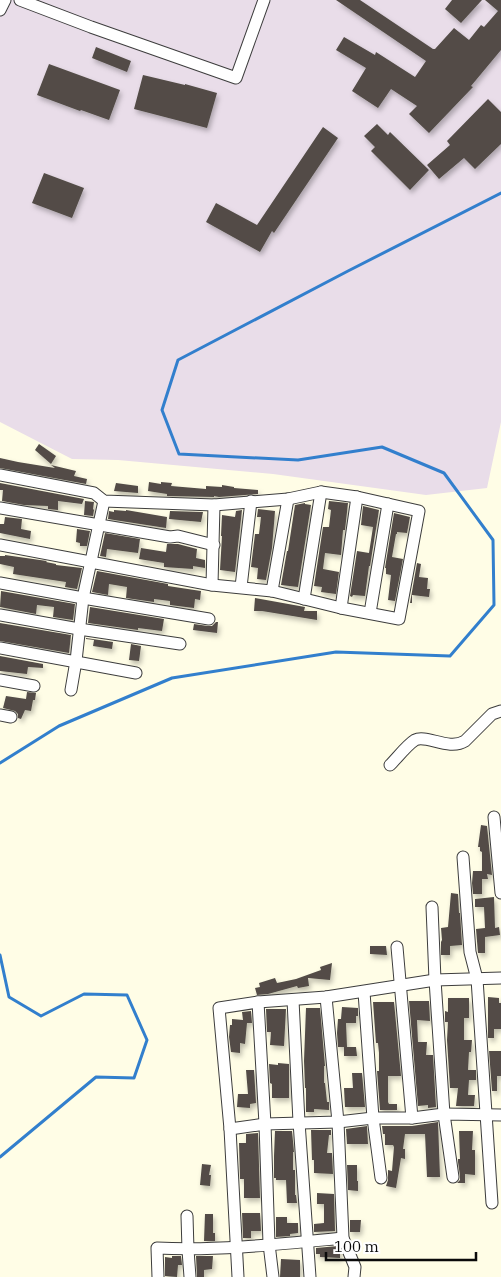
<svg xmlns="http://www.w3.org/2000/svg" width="501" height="1277" viewBox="0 0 501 1277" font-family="'IBM Plex Serif',serif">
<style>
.industrial{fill:#e9dde9}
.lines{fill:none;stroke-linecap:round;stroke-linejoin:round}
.stream{stroke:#327fcd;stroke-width:3}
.building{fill:#524c46;filter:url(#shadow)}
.minor-casing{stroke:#3d3d3d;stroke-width:13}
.minor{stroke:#fff;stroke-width:11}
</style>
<defs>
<filter id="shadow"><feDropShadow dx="2" dy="3.5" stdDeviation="2.5" flood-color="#0004"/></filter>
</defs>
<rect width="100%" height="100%" fill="#fffde6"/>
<path class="industrial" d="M0,0H501V422L487,488L426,495L273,474L118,460L72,459L0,422Z"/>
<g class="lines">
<g class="stream">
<path d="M0,763L59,726L172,678L336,652L450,656L494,605L493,540L444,473L382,447L298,460L179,454L162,410L178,360L348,271L501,193"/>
<path d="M0,955L9,997L41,1016L84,994L127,995L147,1040L134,1078L96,1077L0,1157"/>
</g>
</g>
<g class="building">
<path d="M336,0H360L433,49H435L454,28L469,40L481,25L484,27L498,11L485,0H501V50L471,86L473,87L429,133L409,114L417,106L391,89L378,108L352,91L366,68L336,50L344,37L375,55L376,52L415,77L426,61Z"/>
<path d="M452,0H482L461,23L445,9Z"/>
<path d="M96,47L131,61L127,72L92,58Z"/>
<path d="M49,64L120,90L109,120L81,110L80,111L37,95Z"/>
<path d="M143,75L185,85V84L217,93L207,128L134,109Z"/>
<path d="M488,99L501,112V144L475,169L464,158L439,179L427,165L450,145L447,141Z"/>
<path d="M377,124L388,135L390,132L429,170L410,190L371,151L375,147L364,136Z"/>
<path d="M323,127L338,138L274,233L272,231L260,252L206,222L216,203L257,225Z"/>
<path d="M44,173L84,188L72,218L32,203Z"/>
<path d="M39,444L56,456L51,464L35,450Z"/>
<path d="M0,458L18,462L55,468L51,465L76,471L74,476L87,479L86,484L0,468Z"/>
<path d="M149,482L161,484V482L172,483L171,486L206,489V486L222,487V485L234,487V488L258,490V494L219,497L214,496V497L167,496V494L148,491Z"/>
<path d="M0,483L84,499L82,504L58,501V510L48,509V506L24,505L2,501L3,490H0Z"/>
<path d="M116,483L138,486V493L114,491Z"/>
<path d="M85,501L94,502L93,509L94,510L93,516L84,515Z"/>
<path d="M329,501L348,503L345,530H343L341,555L325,553L323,569L339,572L336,594L321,592L322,587L314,586L323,527H329L331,510L328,509Z"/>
<path d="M305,503V504L311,505L298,587L281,585L287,551H288L295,505Z"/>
<path d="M363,506L379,510L370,566H369L365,596L353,595L352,597L350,596L357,551L369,553L373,527L361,525Z"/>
<path d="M258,509L275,511L272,548L266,580L257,579L258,568L251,567L255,534H259L261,517H257Z"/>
<path d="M114,510L126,511V510L167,517L166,528L108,519L109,511L114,512Z"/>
<path d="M242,510L235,572L220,570L222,536H221L222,515L235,517L236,511Z"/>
<path d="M170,511L203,512L201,522L169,519Z"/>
<path d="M394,513L410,517L407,533L397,532V534H396L392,557L403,559L395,601L388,600L391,575L386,574V568H385Z"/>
<path d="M5,517L22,519L21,529L31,531L30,539L0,533V524H4Z"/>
<path d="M77,529L90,531L87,546H80V543L76,542Z"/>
<path d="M105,533L140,539L138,553L107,549L106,557L100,556Z"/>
<path d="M167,544H178L197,549L196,558L205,560V568L193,566V569L164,567V563L139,559L141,548L166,552Z"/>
<path d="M5,555L47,561L46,562L56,564V565L82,568L77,589L65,587L66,582L13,574L14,567L0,564V556H5Z"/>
<path d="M417,563L421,564L419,577L428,578L427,589H430L429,597L412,595V603H410Z"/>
<path d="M97,571L168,584V586L201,591L200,600L195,599L194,608L170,605V601L154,599V602L126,598L127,587L109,584L108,595L92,592Z"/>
<path d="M1,591L75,604L73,620L53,617L54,607L37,605L36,614L0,607Z"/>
<path d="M255,598L305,607L304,611H317V620L262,611H254Z"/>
<path d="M90,607L164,619L162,631L138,628V630L88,623Z"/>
<path d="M216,622H218L217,633L193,630L194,624L208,626H212Z"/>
<path d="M0,623L71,635L69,653L0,641Z"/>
<path d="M86,638L113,642L112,649L93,646L94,640L86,639Z"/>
<path d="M131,644L141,646L139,661L129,660Z"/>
<path d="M0,656L43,664V668L28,667L27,674L0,671Z"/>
<path d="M27,692L36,693L35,700H33L31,711L25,710L21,719L18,718V714L15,711L3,708L6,696L26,699Z"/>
<path d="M481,825L487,826L492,875L487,874L488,879H482V894H473L472,883L473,871H482V852L480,851V847H478Z"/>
<path d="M451,893L458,894L459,913H460L462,945L450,946V955H441V942L442,940L441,928L448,927Z"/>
<path d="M494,897L495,928L499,927L500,935L485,937V953H478L476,929L485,928L484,907H475V899Z"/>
<path d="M370,946H386L387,955L370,954Z"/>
<path d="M332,963L330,980L308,978L309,986L298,988L297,986L268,994L257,995L255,988L260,987L259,983L275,978L277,983L296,979L321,970L320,967Z"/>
<path d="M488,997L499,998V1003H501V1029H494V1038H488Z"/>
<path d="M448,998H469V1018H464V1040H472L471,1052H469L468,1070H476V1080H469L468,1095H475L474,1106H456L458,1088H450L447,1040L448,1022H445V1011L448,1012Z"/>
<path d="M409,1001H429L430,1021L417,1020L418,1042H427L426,1055H433L436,1107L428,1108V1105L418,1106Z"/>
<path d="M373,1002H394L401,1076H388V1102L389,1104H397V1110H380L377,1071H379V1053L378,1043H376Z"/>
<path d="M342,1007L358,1008V1016H356V1023H346L347,1047H356L357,1056H344V1047H338L337,1033L338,1019H341Z"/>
<path d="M306,1008H320L325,1066H324V1083H325L327,1102H329V1110L314,1109V1112H306V1088H305L304,1061Z"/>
<path d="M266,1009H286L284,1046L270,1045L271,1032H267Z"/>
<path d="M251,1011L252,1023H247L245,1044L240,1043V1053L231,1052L229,1037L230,1025H232V1019L243,1020L242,1012Z"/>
<path d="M489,1051H501V1076H497V1091H492Z"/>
<path d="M278,1063L289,1064V1098H272V1084L270,1083L269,1064L278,1065Z"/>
<path d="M246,1070H254L256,1103L250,1104V1108L237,1107L238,1094H248Z"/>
<path d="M352,1073H362L365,1107H345L344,1088H353Z"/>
<path d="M438,1122L440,1177H427L425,1134H405L403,1149H405V1159L401,1158L396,1188L386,1186L388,1180V1170L392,1171L394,1147L393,1145H385V1134H383L382,1126H412Z"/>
<path d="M367,1126L368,1144H347L346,1129Z"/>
<path d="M311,1130H331V1135H329L327,1153H332L333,1174L314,1173V1160H312Z"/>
<path d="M275,1131H292L294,1152H293V1170H295V1195H296L297,1203H287L286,1180H276V1178H274V1156Z"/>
<path d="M459,1131H473L472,1150H475V1175L465,1174V1183H457L460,1180V1176L458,1162V1159H460Z"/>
<path d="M258,1133L260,1198H244V1179H240L239,1143H246V1134Z"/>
<path d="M202,1164L211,1165L209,1175H211L210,1186L200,1185Z"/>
<path d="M347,1165H357V1181H358V1191L348,1190Z"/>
<path d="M317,1193L334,1194L335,1231L314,1232V1224L324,1223V1204H317Z"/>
<path d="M242,1213H260L261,1231H251V1238H243Z"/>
<path d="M205,1214H213V1233H215V1241H204Z"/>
<path d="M276,1217H287V1223H298V1233L290,1234V1236L276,1237Z"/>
<path d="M350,1220H361L360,1232H350Z"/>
<path d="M338,1246L340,1251V1258L320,1257V1254H316V1248Z"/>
<path d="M172,1256H181L182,1265H178L177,1277L165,1276V1257L172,1258Z"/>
<path d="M196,1256H213L212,1269L204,1270V1277H197Z"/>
<path d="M281,1259L300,1260V1277H280Z"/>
</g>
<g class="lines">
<defs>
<g id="minor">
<path d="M20,0L91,27L236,78L264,0"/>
<path d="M0,10L5,0"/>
<path d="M0,475L94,493L104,501L214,505L288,499L321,492L357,497L419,511L399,619L341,608L272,591L212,585L0,545"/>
<path d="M0,508L170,537L178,536L214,545"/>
<path d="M0,583L83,598L209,619"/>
<path d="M212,585L214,505"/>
<path d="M241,587L251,501"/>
<path d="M272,591L288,499"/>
<path d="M304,599L321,492"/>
<path d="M341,608L357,497"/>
<path d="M370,613L388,504"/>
<path d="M0,615L79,629L180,644"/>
<path d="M0,648L136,673"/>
<path d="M0,680L34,686"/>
<path d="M71,690L76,661L83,598L104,501"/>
<path d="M0,715L11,717"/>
<path d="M390,765C397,758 407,745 415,740C426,734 449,751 465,741L492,714L501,711"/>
<path d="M494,817L501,893"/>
<path d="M463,857L470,952L477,979L492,1203"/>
<path d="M432,907L435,980L444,1114L453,1177"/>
<path d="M397,947L412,1118"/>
<path d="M364,992L373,1118L381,1178"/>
<path d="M326,997L338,1122L343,1238L355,1267L354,1277"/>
<path d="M293,1000L299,1122L310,1277"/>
<path d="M258,1002L265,1124L269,1244L273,1277"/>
<path d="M230,1129L265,1124L338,1122L373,1118H412L444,1114L501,1115"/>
<path d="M187,1216L188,1250L190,1277"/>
<path d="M158,1277L157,1248C219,1251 281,1244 343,1238"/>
<path d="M238,1277L230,1129L219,1008L258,1002L326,997L435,980L501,978"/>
</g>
</defs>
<use href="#minor" class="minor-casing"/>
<use href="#minor" class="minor"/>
</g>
<path d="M326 1252v8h150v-8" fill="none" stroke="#0a0a0a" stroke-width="2.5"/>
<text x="334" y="1252" font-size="15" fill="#0a0a0a" stroke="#ffffff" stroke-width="4" paint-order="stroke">100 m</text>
</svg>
